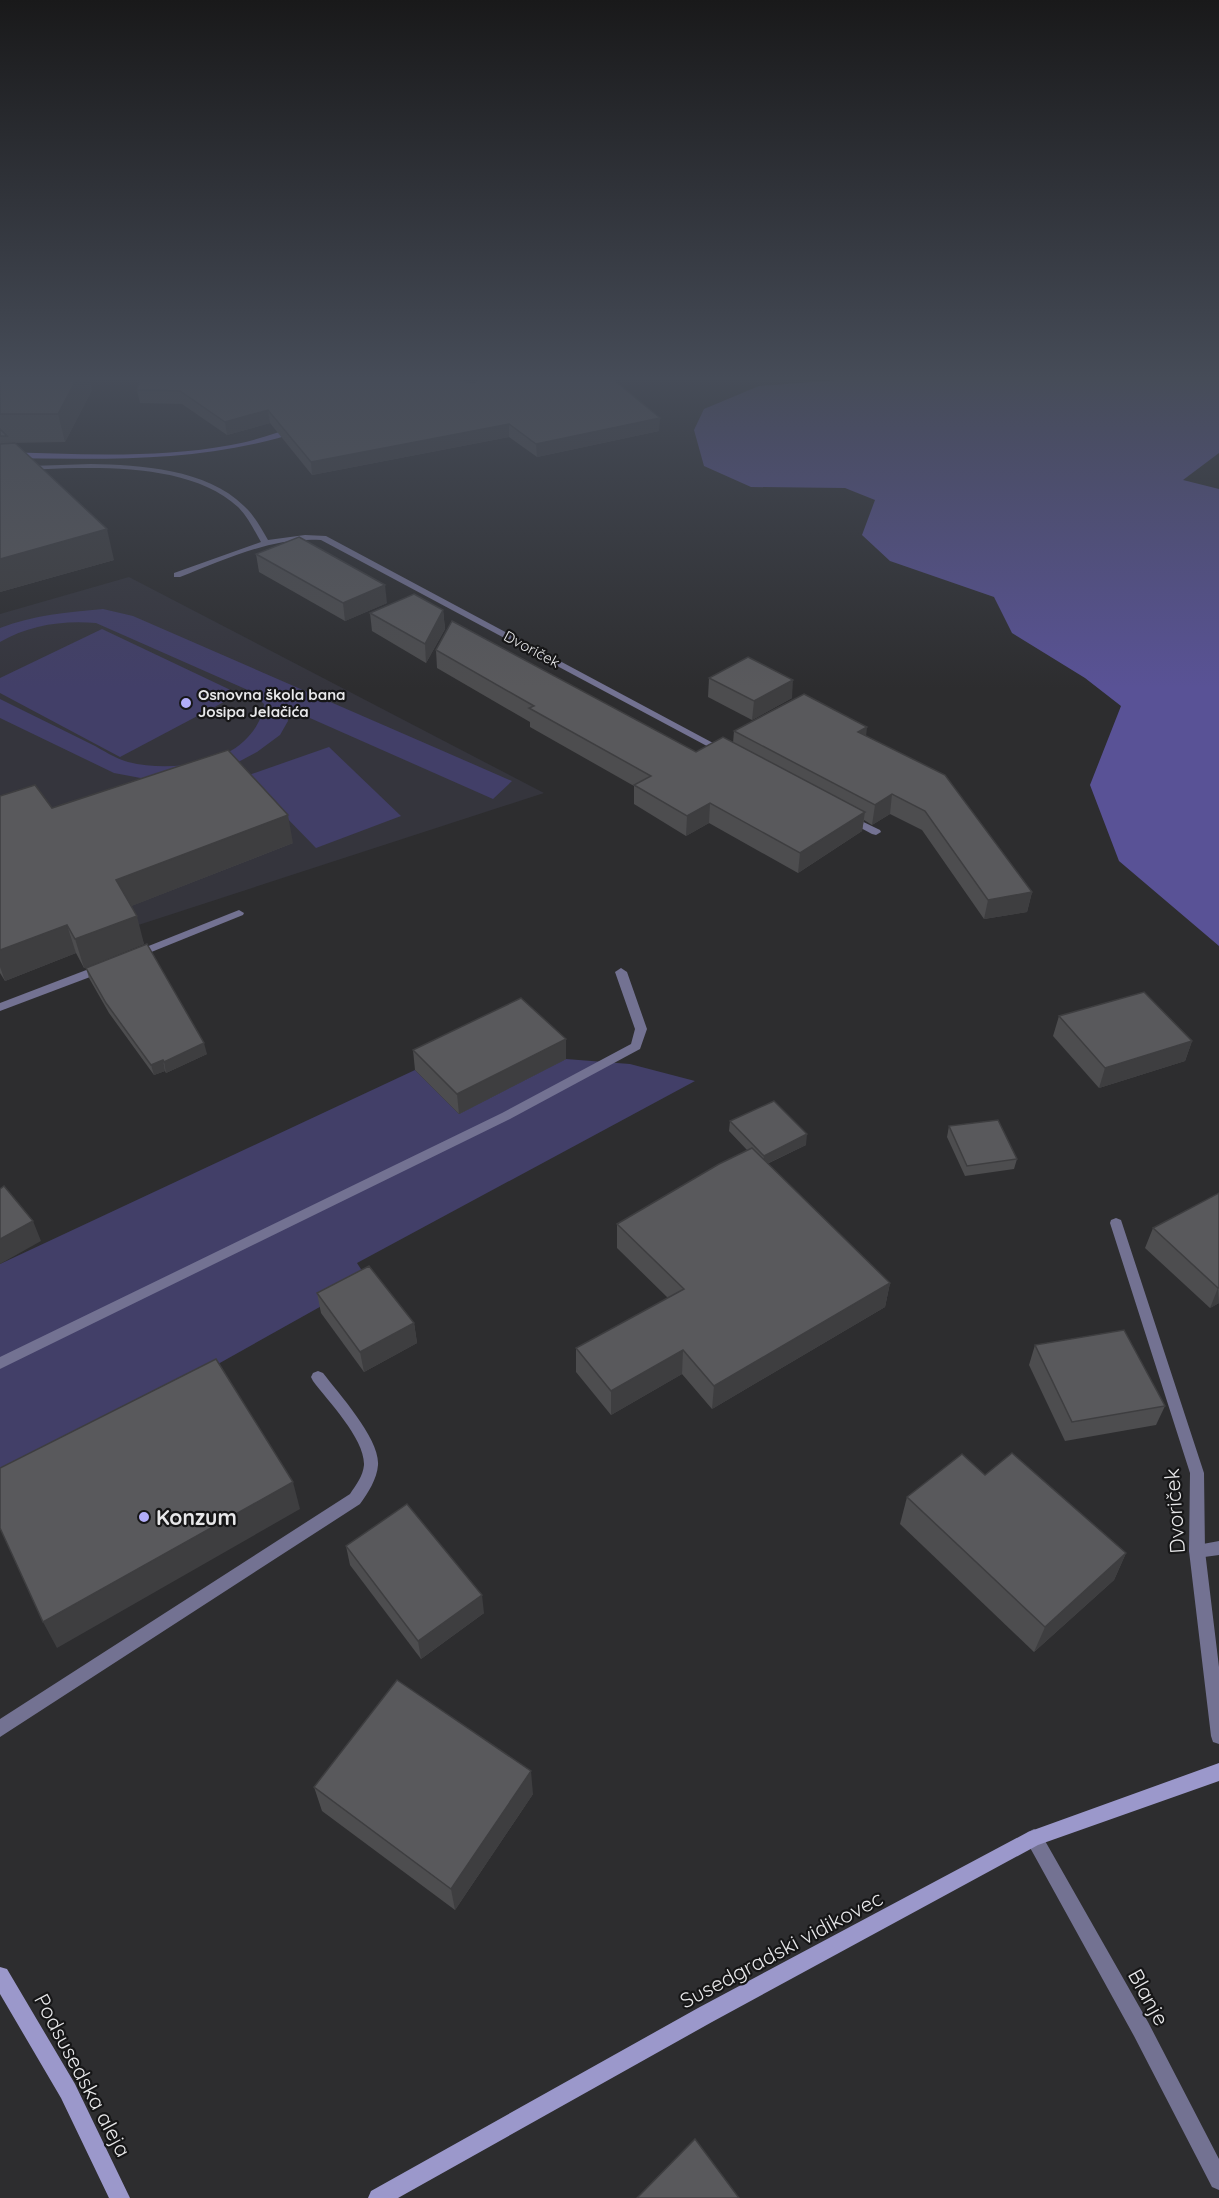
<svg xmlns="http://www.w3.org/2000/svg" width="1219" height="2198" viewBox="0 0 1219 2198" font-family="Quicksand,sans-serif">
<style>
.built{fill:#35353d}
.green{fill:#423f68}
.forest{fill:#595296}
.lines{fill:none;stroke-linecap:round;stroke-linejoin:round}
.stream{fill:#7770b8;fill-rule:evenodd}
.lane{fill:#737292;fill-rule:evenodd}
.street{fill:#737292;fill-rule:evenodd}
.secondary{fill:#9b98cb;fill-rule:evenodd}
.wall{fill:#4d4d4f}
.shaded-wall{fill:#3e3e40}
.building{fill:#59595c;stroke:#3e3e40;stroke-width:1.5}
.poi-dot{fill:#b2adf9;stroke:#161617;stroke-width:2}
.labels{text-anchor:middle;dominant-baseline:central;stroke-width:4.5;stroke-linejoin:round;paint-order:stroke}
.far-street-label{font-size:15px;fill:#e8e8ea;stroke:#161617}
.far-poi-label{font-size:15px;font-weight:bold;fill:#e8e8ea;stroke:#161617;text-anchor:start}
.near-street-label{font-size:21px;fill:#e8e8ea;stroke:#161617}
.near-poi-label{font-size:21px;font-weight:bold;fill:#e8e8ea;stroke:#161617;text-anchor:start}
</style>
<rect width="100%" height="100%" fill="#2d2d2f"/>
<path class="built" d="M129,577L544,793L0,970V614Z"/>
<g class="green">
<path d="M103,609L133,616L512,781L493,799L285,707L288,721L280,735L257,752L227,768L146,779L114,773L0,718V699C30,714 61,729 91,744C103,750 116,759 128,762C161,770 197,767 227,753C246,744 262,724 264,704L250,691L96,623C63,620 29,625 0,642V628C34,615 68,612 103,609Z"/>
<path d="M102,629L239,694L120,757L0,693V678Z"/>
<path d="M329,747L401,816L316,848L246,776Z"/>
<path d="M566,1059L630,1064L695,1081L357,1263L368,1280L0,1486V1264L415,1070L459,1114Z"/>
</g>
<path class="forest" d="M839,380H1219V453L1183,480L1219,489V946L1119,861L1090,785L1121,706L1085,678L1012,633L994,597L890,561L862,535L875,500L845,488L751,487L704,466L694,430L704,409L759,386Z"/>
<g class="lines">
<path class="stream" d="M298,426L302,429L301,431C203,464 102,459 0,458V452C76,454 156,459 231,445C254,441 276,433 298,426Z"/>
<g class="lane">
<path d="M239,910L244,913L243,915L139,957H131L130,955L131,953Z"/>
<path d="M102,964L108,968L106,971L0,1011V1003Z"/>
<path d="M621,968L627,972L647,1029L640,1049L510,1119L0,1369V1357L502,1113L631,1044L635,1029L615,972Z"/>
<path d="M318,1371L323,1373C339,1394 380,1439 378,1465C377,1479 368,1493 360,1504L0,1737V1719L350,1494C356,1485 363,1476 364,1465C365,1439 328,1401 313,1381L311,1377L313,1373Z"/>
<path d="M1219,1541V1555L1197,1558L1192,1556L1189,1551L1192,1546Z"/>
</g>
<g class="street">
<path d="M91,464C140,465 207,469 244,506C254,515 261,528 268,540L305,535L326,536L728,751L726,753H720L321,540C271,537 227,559 180,577H174V573L261,542C254,530 248,517 238,507C182,456 70,469 0,471V467Z"/>
<path d="M849,815L880,830L881,832L876,835L872,834L846,820L844,818Z"/>
<path d="M1116,1218L1121,1220L1122,1223L1204,1473L1205,1551L1219,1667V1744L1213,1742L1211,1736L1189,1551L1190,1473L1110,1223L1111,1220Z"/>
<path d="M1034,1829L1040,1832L1148,2022L1219,2159V2190L1212,2187L1134,2036L1028,1844L1025,1838L1028,1832Z"/>
</g>
<g class="secondary">
<path d="M1219,1763V1781L1038,1845L712,2022L398,2198H368L371,2191L698,2008L1028,1832Z"/>
<path d="M0,1967L7,1969L75,2084L130,2198H109L61,2098L0,1994Z"/>
</g>
</g>
<g class="wall">
<path d="M0,380L92,390L65,442L9,443L114,560L0,592Z"/>
<path d="M140,380L659,431L537,457L509,437L312,475L270,423L227,435L182,404L140,403L137,390Z"/>
<path d="M256,554L387,603L345,621L259,572Z"/>
<path d="M443,610L445,629L426,663L372,631L370,613Z"/>
<path d="M436,650L696,752L733,743L734,731L866,736L1032,892L1027,912L984,919L922,830L890,814L872,825L864,820L862,831L798,873L709,823L686,836L634,804V786L530,727V722L437,668Z"/>
<path d="M709,678L792,698L752,720L708,697Z"/>
<path d="M0,796L52,808L293,843L131,906L144,944L84,968L76,953L5,981L0,973Z"/>
<path d="M86,968L207,1054L166,1073L165,1071L154,1075L109,1013L89,978Z"/>
<path d="M1059,1016L1192,1041L1185,1061L1099,1088L1053,1036Z"/>
<path d="M413,1050L566,1059L459,1114L415,1070Z"/>
<path d="M730,1121L806,1145L767,1164L890,1283L885,1307L712,1409L682,1374L611,1415L576,1372V1348L668,1298L617,1248V1224L747,1150L729,1131Z"/>
<path d="M949,1126L1017,1159L1014,1169L965,1176L947,1137Z"/>
<path d="M1219,1193V1303L1210,1308L1145,1248L1153,1228Z"/>
<path d="M317,1293L414,1323L417,1343L364,1372L321,1313Z"/>
<path d="M1035,1345L1165,1406L1156,1425L1065,1441L1029,1365Z"/>
<path d="M985,1475L1126,1553L1114,1580L1034,1652L900,1524L907,1497Z"/>
<path d="M346,1546L484,1613L421,1659L350,1565Z"/>
<path d="M314,1787L533,1794L455,1910L322,1811Z"/>
</g>
<g class="shaded-wall">
<path d="M76,380H90L92,390L65,442L58,414Z"/>
<path d="M268,410L270,423L227,435L225,422Z"/>
<path d="M660,418L659,431L537,457L536,444Z"/>
<path d="M509,424V437L312,475L311,462Z"/>
<path d="M107,529L114,560L0,592V559Z"/>
<path d="M385,585L387,603L345,621L343,603Z"/>
<path d="M443,610L445,629L426,663L425,644Z"/>
<path d="M793,680L792,698L752,720L754,701Z"/>
<path d="M867,727L865,747L858,732Z"/>
<path d="M892,794L890,814L872,825L875,805Z"/>
<path d="M710,803L709,823L686,836L687,816Z"/>
<path d="M865,812L862,831L798,873L800,853Z"/>
<path d="M288,815L293,843L124,909L116,880Z"/>
<path d="M1032,892L1027,912L984,919L988,900Z"/>
<path d="M137,916L144,944L84,968L75,939Z"/>
<path d="M67,925L76,953L5,981L0,967V950Z"/>
<path d="M566,1039V1059L459,1114L457,1094Z"/>
<path d="M1192,1041L1185,1061L1099,1088L1105,1068Z"/>
<path d="M204,1043L207,1054L166,1073L164,1062Z"/>
<path d="M163,1060L165,1071L154,1075L151,1065Z"/>
<path d="M807,1134L806,1145L762,1166L764,1156Z"/>
<path d="M33,1221L41,1241L0,1264V1239Z"/>
<path d="M890,1283L885,1307L712,1409L714,1386Z"/>
<path d="M1218,1288L1219,1303L1210,1308Z"/>
<path d="M414,1323L417,1343L364,1372L360,1352Z"/>
<path d="M683,1350L682,1374L611,1415V1391Z"/>
<path d="M293,1482L300,1509L57,1648L43,1622Z"/>
<path d="M1126,1553L1114,1580L1034,1652L1045,1627Z"/>
<path d="M482,1595L484,1613L421,1659L418,1641Z"/>
<path d="M531,1771L533,1794L455,1910L451,1889Z"/>
</g>
<g class="building">
<path d="M0,380H76L58,414H0Z"/>
<path d="M140,380H457L473,383L482,380H614L660,418L536,444L509,424L311,462L268,410L225,422L180,391L137,390Z"/>
<path d="M0,429L7,436H0Z"/>
<path d="M15,443L107,529L0,559V444Z"/>
<path d="M299,537L385,585L343,603L256,554Z"/>
<path d="M414,594L443,610L425,644L370,613Z"/>
<path d="M452,621L696,752L723,737L865,812L800,853L710,803L687,816L634,785L651,776L529,708L534,706L436,650Z"/>
<path d="M748,657L793,680L754,701L709,678Z"/>
<path d="M804,694L867,727L858,732L945,775L1032,892L988,900L925,811L892,794L875,805L734,731Z"/>
<path d="M228,750L288,815L116,880L137,916L75,939L67,925L0,950V796L35,785L52,808Z"/>
<path d="M147,944L204,1043L164,1062L163,1060L151,1065L106,1003L86,968Z"/>
<path d="M1144,992L1192,1041L1105,1068L1059,1016Z"/>
<path d="M521,998L566,1039L457,1094L413,1050Z"/>
<path d="M774,1101L807,1134L764,1156L730,1121Z"/>
<path d="M998,1120L1017,1159L967,1166L949,1126Z"/>
<path d="M752,1148L890,1283L714,1386L683,1350L611,1391L576,1348L684,1289L617,1224L719,1164Z"/>
<path d="M4,1186L33,1221L0,1239V1189Z"/>
<path d="M1219,1193V1288H1218L1153,1228Z"/>
<path d="M369,1266L414,1323L360,1352L317,1293Z"/>
<path d="M1124,1330L1165,1406L1072,1422L1035,1345Z"/>
<path d="M216,1359L293,1482L43,1622L0,1528V1468Z"/>
<path d="M1012,1453L1126,1553L1045,1627L907,1497L962,1454L985,1475Z"/>
<path d="M407,1504L482,1595L418,1641L346,1546Z"/>
<path d="M397,1680L531,1771L451,1889L314,1787Z"/>
<path d="M695,2139L739,2198H637Z"/>
</g>
<linearGradient id="sky" x2="0" y2="1"><stop stop-color="#19191a"/><stop offset="0.55" stop-color="#464c58"/><stop offset="1" stop-color="#464c58" stop-opacity="0"/></linearGradient>
<rect width="1219" height="688" fill="url(#sky)"/>
<g class="poi-dot">
<circle cx="186" cy="703" r="6"/>
<circle cx="144" cy="1517" r="6"/>
</g>
<g class="labels">
<g class="far-street-label">
<text transform="translate(532 649) rotate(28)">Dvoriček</text>
</g>
<g class="far-poi-label">
<text x="198" y="694">Osnovna škola bana<tspan x="198" dy="17">Josipa Jelačića</tspan></text>
</g>
<g class="near-street-label">
<text transform="translate(1174 1511) rotate(-94)">Dvoriček</text>
<text transform="translate(781 1949) rotate(-28)">Susedgradski vidikovec</text>
<text transform="translate(1149 1997) rotate(61)">Blanje</text>
<text transform="translate(83 2075) rotate(62)">Podsusedska aleja</text>
</g>
<g class="near-poi-label">
<text x="156" y="1517">Konzum</text>
</g>
</g>
</svg>
